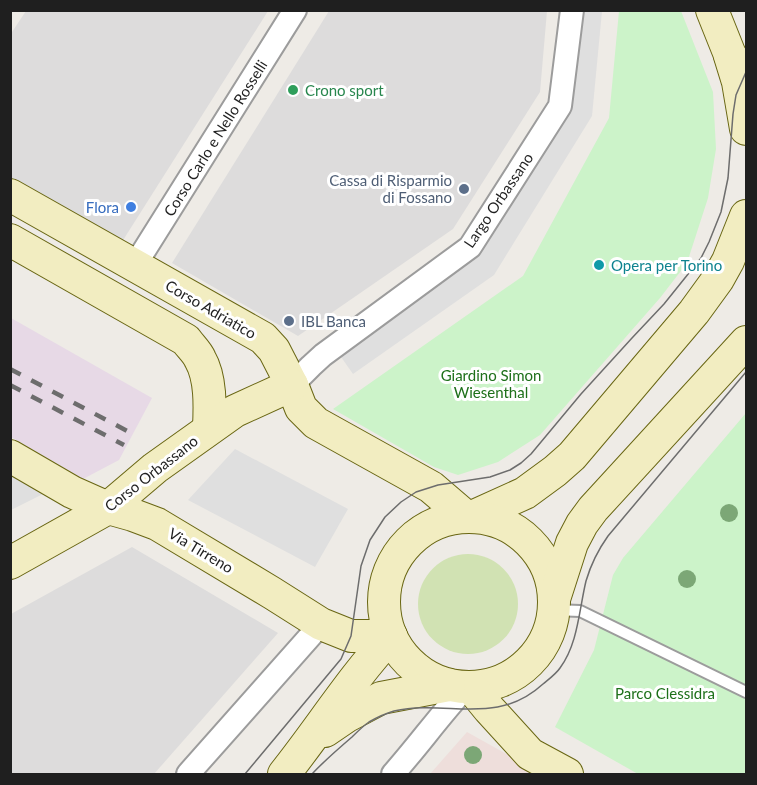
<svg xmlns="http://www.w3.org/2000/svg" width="757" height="785" viewBox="0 0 757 785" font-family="Lato,sans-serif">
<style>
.residential{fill:#dddcdc}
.industrial{fill:#e7d9e6}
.military{fill:#eededb}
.grass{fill:#d1e2b3}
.park{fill:#ccf3c9}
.parking{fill:#dfdfdf}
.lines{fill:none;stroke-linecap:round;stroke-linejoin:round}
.lane-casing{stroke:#9c9c9c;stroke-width:14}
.street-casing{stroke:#9c9c9c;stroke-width:26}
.secondary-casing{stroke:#696613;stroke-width:34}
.lane{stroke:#fff;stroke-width:10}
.street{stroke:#fff;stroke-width:22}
.secondary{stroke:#f2edc1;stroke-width:32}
.tram{stroke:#6d6d6d;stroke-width:1.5}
.rail{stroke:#6d6d6d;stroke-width:4.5;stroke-dasharray:12 12;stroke-linecap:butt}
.tree{fill:#7ca776}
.leisure-dot{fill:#2e9e5b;stroke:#fff;stroke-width:2}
.service-dot{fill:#5c6f8a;stroke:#fff;stroke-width:2}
.shop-dot{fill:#3f7fe0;stroke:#fff;stroke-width:2}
.culture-dot{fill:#0f9aa8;stroke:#fff;stroke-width:2}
.labels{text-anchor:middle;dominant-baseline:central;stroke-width:6;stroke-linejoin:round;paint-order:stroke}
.leisure-label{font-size:15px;fill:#27864d;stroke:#fff;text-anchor:start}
.street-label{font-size:15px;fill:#1f1f1f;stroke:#fff}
.service-label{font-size:15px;fill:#4e5e75;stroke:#fff;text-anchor:end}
.shop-label{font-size:15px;fill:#366cbe;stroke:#fff;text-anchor:end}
.culture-label{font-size:15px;fill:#0d838f;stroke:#fff;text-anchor:start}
.park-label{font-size:15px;fill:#1e701a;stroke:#fff}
</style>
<rect width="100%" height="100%" fill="#eeebe6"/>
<g class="residential">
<path d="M26,11H268L120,245L11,183L10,35Z"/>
<path d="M329,11H547L540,92L453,229L298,336L172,263Z"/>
<path d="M132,547L278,633L154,774H11V614Z"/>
</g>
<path class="industrial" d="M11,318L152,398L119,460L83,479L11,437Z"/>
<path class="military" d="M467,732L542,774H430Z"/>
<circle class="grass" cx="468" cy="604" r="50"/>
<g class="park">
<path d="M619,11H681L713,92L716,149L708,198L687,263L660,298L540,435L498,462L458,475L434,467L333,409L523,276L609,118Z"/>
<path d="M746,413V774H638L555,727L594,650L613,575L623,558Z"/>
</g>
<g class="parking">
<path d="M571,11H602L592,116L494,275L353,374L334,347L470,247L560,106Z"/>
<path d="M235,449L348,509L315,567L188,500Z"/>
<path d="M11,456L61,485L11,510Z"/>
</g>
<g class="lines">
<defs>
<path id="lane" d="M554,610L580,611L746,692"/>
<g id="street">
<path d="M135,265L295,10"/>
<path d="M292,385L311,366L323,355L470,247L560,106L572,10"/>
<path d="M188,774L321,624"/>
<path d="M393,774C418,746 440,715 466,687"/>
</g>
<g id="secondary">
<path d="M712,10L730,55L746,77"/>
<path d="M730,56L738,82L746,129"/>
<path d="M10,195L263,338L274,350L292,385L301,408L316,423L431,487L466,517"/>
<path d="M10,240L186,340C190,346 197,352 200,359C211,378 210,406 209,428"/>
<path d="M10,456L72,492L108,508L133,515L157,524L272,593L321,624L351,636H391"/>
<path d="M472,517L525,493L555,471L572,456L694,312L718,279L728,261L746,216"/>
<circle cx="469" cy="602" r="85"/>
<path d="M10,563L108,508L155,468L235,411L292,385"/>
<path d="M554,599L572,543L582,524L593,509L746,342"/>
<path d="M471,687L489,709L530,754L567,774"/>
<path d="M325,731L347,716L381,698L449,685"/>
<path d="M284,774C320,729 351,679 391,636"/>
</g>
</defs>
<use href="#lane" class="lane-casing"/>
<use href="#street" class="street-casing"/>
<use href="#secondary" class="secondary-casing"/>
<use href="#lane" class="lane"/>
<use href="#street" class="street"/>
<use href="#secondary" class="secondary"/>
<g class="tram">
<path d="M245,774L341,659L351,636L361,566L370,540L385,517L401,502L416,492L438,485L490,477L510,470L521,463L531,454L581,394L632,338L664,304L701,258L709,242L721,212L728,178L733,114L736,95L746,72"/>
<path d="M312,774C324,761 338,749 352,737C357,732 363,726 369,722C376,718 387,713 394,711C448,699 496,727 543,684C549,679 556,674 560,668C578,644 579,610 586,581C591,564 598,550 608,536L746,372"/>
</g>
<g class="rail">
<path d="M10,369L131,433"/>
<path d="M10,385L124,445"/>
</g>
</g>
<g class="tree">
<circle cx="729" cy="513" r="9"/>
<circle cx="687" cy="579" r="9"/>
<circle cx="473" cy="755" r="9"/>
</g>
<circle class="leisure-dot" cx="293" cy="90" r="6"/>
<g class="service-dot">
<circle cx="464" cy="189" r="6"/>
<circle cx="289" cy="321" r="6"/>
</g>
<circle class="shop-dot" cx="131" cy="207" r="6"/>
<circle class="culture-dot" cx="599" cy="265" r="6"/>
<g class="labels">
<g class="leisure-label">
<text x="305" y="90">Crono sport</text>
</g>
<g class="street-label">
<text transform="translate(215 138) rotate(-58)">Corso Carlo e Nello Rosselli</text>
<text transform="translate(498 200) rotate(-56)">Largo Orbassano</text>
<text transform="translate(211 309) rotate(30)">Corso Adriatico</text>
<text transform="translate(151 473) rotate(-38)">Corso Orbassano</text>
<text transform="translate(201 550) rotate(31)">Via Tirreno</text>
</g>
<g class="service-label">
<text x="452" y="180">Cassa di Risparmio<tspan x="452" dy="17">di Fossano</tspan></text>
<text x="301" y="321" text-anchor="start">IBL Banca</text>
</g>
<g class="shop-label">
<text x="119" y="207">Flora</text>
</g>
<g class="culture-label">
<text x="611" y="265">Opera per Torino</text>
</g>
<g class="park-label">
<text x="491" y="375">Giardino Simon<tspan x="491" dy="17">Wiesenthal</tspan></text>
<text x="665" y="693">Parco Clessidra</text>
</g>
</g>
<rect width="757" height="785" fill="none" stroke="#1f1f1f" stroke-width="24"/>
</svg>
